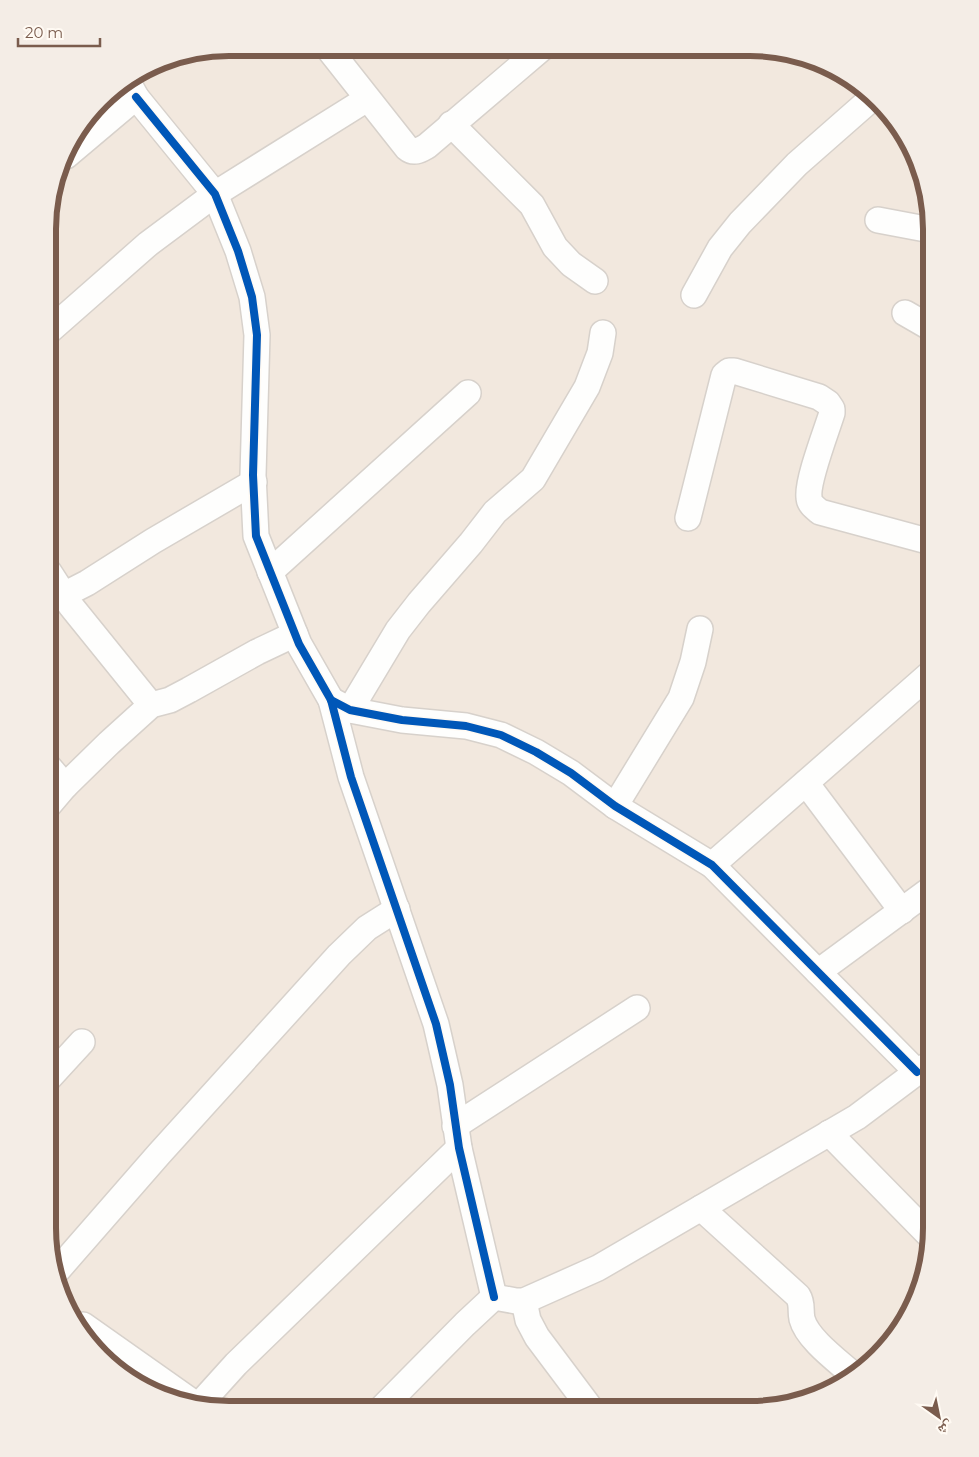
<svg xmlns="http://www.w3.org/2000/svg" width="979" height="1457" viewBox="0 0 979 1457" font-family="Montserrat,'Noto Naskh Arabic',sans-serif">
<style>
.residential{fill:#f2e8de}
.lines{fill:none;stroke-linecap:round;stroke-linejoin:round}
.minor-casing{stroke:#d7d1cb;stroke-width:28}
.minor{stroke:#fefefd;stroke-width:25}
.cycleway-casing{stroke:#fffaf3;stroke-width:11}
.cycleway{stroke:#0057b8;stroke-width:8}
.rim{fill:none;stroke:#7a5c4d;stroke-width:6}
</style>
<rect width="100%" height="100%" fill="#f9f5f0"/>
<path class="residential" d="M230,48L773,49L860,85L918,160L931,230V1240L922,1286L894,1338L819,1396L750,1409L206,1408L119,1372L61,1297L48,1227L49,206L72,139L110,92L171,57Z"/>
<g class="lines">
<defs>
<g id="minor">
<path d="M328,48L407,148C414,154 420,150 427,146L542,48"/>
<path d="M136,97L215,194L238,251L252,297L257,335L253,475L256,536L299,644L331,700L351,777L436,1024L450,1085L459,1148L494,1297"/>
<path d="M451,124L532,205L555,247L571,264L595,281"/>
<path d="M66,156L136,97L128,82"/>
<path d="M878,220L931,230"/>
<path d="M694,295L720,248L740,223L797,164L871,99"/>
<path d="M905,313L931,328"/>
<path d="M49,331L148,244L215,194L367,99"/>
<path d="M688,518L724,375L729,371H734L819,397L828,403L832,409V413C826,432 807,481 809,497C809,504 815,508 820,512L931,542"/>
<path d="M49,572L71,606L151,705"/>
<path d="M270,572L468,393"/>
<path d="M48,603L87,583L153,541L254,482"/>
<path d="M331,700L350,710L402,720L466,726L501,735L536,752L571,773L615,806L712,865L917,1072"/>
<path d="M350,710L398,630L419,603L471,543L495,512L533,479L587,387L600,353L603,333"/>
<path d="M48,766L65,786"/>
<path d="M806,783L902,911"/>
<path d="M48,806L65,786L109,743L151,705L170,700L189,690L257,652L295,634"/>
<path d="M615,806L681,698L693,662L700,629"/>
<path d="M712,865L931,673"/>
<path d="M818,972L931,889"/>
<path d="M48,1079L82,1042"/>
<path d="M455,1126L637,1008"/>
<path d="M829,1133L931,1237"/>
<path d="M701,1208L798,1296C803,1304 800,1310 802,1319C807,1338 835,1359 850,1372"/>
<path d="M56,1272L159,1154L339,955L367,928L397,909"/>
<path d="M524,1301L528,1320L537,1337L591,1409"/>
<path d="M83,1325L195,1404"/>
<path d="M199,1405L236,1364L459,1148"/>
<path d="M382,1408L465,1324L494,1297L516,1301H524L598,1268L857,1117L917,1072L930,1064"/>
</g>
</defs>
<use href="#minor" class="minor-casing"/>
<use href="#minor" class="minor"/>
<defs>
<g id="cycleway">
<path d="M136,97L215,194L238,251L252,297L257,335L253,475L256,536L299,644L331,700L351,777L436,1024L450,1085L459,1148L494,1297"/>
<path d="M331,700L350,710L402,720L466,726L501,735L536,752L571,773L615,806L712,865L917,1072"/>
</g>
</defs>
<use href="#cycleway" class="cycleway-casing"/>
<use href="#cycleway" class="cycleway"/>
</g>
<path d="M0 0H979V1457H0ZM229 56H750A173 173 0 0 1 923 229V1228A173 173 0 0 1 750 1401H229A173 173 0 0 1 56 1228V229A173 173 0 0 1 229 56Z" fill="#f4ede6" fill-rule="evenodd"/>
<path class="rim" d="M229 56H750A173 173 0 0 1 923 229V1228A173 173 0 0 1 750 1401H229A173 173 0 0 1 56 1228V229A173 173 0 0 1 229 56Z"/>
<g transform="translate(939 1417) rotate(147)" stroke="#fffaf3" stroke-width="4" paint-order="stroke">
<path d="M0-4L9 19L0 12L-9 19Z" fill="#7a5c4d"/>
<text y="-8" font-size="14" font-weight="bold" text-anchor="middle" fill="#7a5c4d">ش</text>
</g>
<path d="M18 38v8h82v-8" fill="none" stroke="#7a5c4d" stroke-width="2.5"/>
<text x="25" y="38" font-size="15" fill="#7a5c4d" stroke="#fffaf3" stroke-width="4" paint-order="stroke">20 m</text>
</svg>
